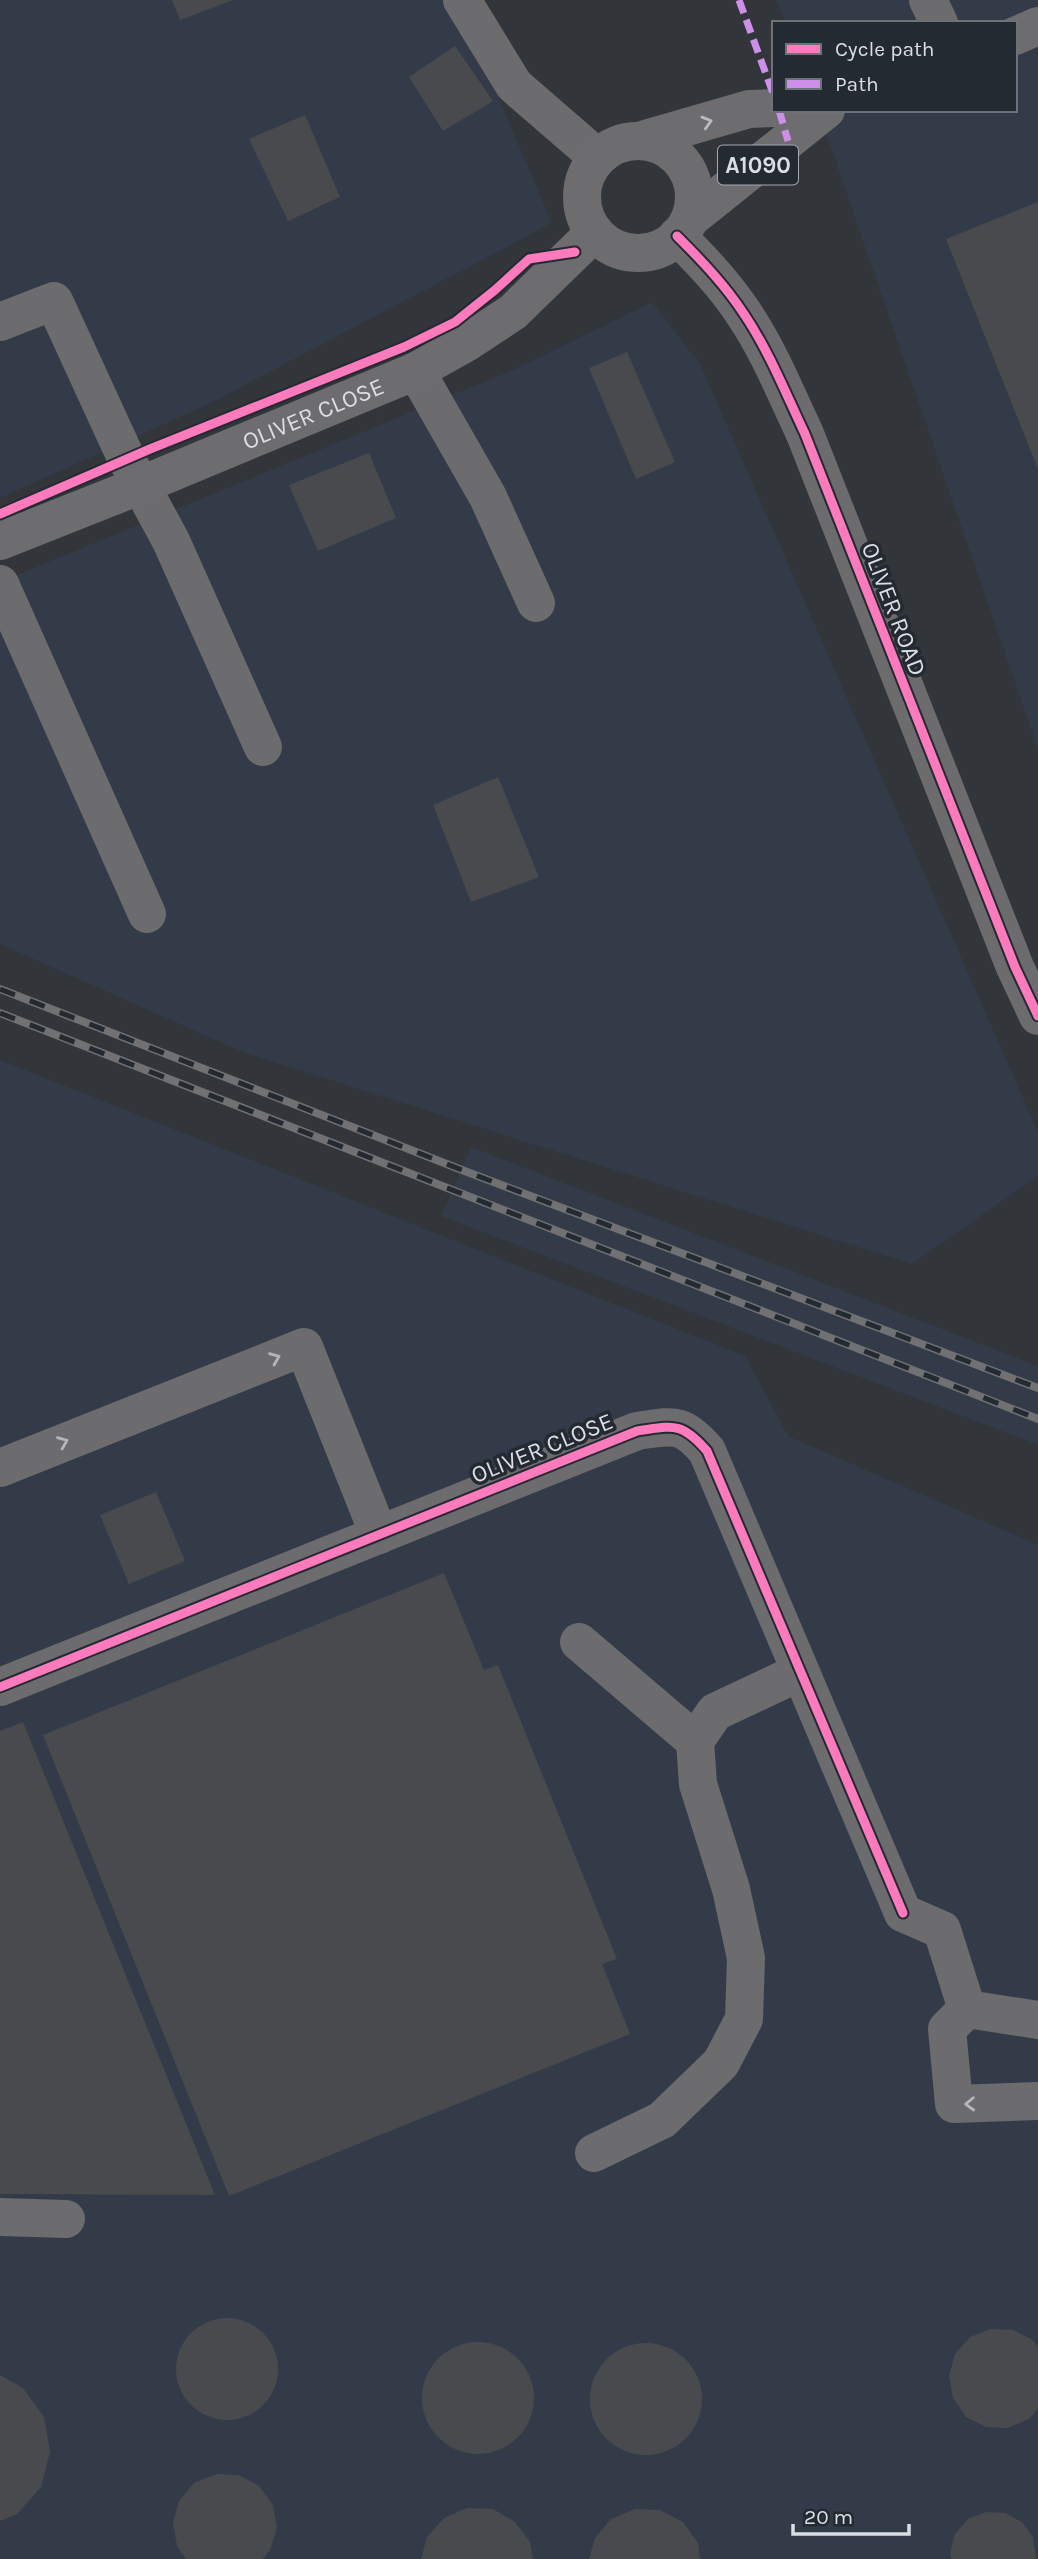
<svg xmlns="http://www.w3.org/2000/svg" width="1038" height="2559" viewBox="0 0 1038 2559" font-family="Karla,sans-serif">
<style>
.built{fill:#333b48}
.building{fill:#484a4e}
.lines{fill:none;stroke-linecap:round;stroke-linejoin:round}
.minor{stroke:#6c6b6d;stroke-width:38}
.major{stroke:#6d6c6f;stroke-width:38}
.rail-casing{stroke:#717173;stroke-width:8}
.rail{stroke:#242a32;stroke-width:5;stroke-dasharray:16;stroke-linecap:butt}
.quiet{stroke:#ce8fe9;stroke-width:7;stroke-dasharray:14 7;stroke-linecap:butt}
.cycleway-casing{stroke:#242a32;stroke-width:13}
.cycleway{stroke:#fd7abc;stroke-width:9}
.oneway{stroke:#babcc1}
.oneway2{stroke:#b4b6ba}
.labels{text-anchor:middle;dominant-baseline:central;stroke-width:7;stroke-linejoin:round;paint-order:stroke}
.shield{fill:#242a32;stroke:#a4a9af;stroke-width:2}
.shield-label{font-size:23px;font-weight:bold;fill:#dbdfe4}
.street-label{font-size:24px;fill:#dbdfe4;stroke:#242a32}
</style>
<rect width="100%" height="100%" fill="#32353a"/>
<g class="built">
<path d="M0,0H457L552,223L209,404L0,498Z"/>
<path d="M776,0H1038V749L818,110H1015V23H785Z"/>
<path d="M652,302L700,364L1038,1132V1176L912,1264L245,1053L0,944V582L518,368Z"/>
<path d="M0,1060L745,1356L788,1436L1038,1545V2559H0Z"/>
<path d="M471,1147L1038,1366V1445L441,1216Z"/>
</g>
<g class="building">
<path d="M172,0H233L180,20Z"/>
<path d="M455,46L493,101L443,131L409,77Z"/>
<path d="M305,115L340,197L288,221L249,139Z"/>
<path d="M1038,202V469L946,239Z"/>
<path d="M627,352L675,462L636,479L589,368Z"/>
<path d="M369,453L396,518L318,551L289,485Z"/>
<path d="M498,777L539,877L471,902L433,805Z"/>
<path d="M156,1492L185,1561L129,1584L100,1515Z"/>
<path d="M444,1573L484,1670L498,1665L617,1959L602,1964L630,2034L229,2196L43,1735Z"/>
<path d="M23,1722L215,2195L0,2194V1731Z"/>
<circle cx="227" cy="2369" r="51"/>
<path d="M991,2329L1013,2330L1033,2340L1038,2347V2409L1029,2419L1008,2428L986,2427L966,2417L953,2398L949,2376L955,2354L970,2337Z"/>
<circle cx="478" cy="2398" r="56"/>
<circle cx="646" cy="2399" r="56"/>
<path d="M0,2375L23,2388L44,2417L50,2452L41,2487L17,2514L0,2521Z"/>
<path d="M216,2474L239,2475L259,2486L273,2505L277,2528L270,2550L263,2559H186L177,2546L173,2523L179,2501L194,2483Z"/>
<path d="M467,2508L493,2509L515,2522L530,2542L533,2559H421L427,2537L444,2518Z"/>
<path d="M635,2509L660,2510L683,2522L698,2543L700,2559H589L595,2538L611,2519Z"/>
<path d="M986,2512L1005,2513L1022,2522L1033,2537L1036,2559H951L950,2553L955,2534L968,2519Z"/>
</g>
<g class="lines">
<g class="minor">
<path d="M462,0L514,85L597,157"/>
<path d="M928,0L939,23"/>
<path d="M677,236C702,261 725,285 744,314C769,351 786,394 805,434L1015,967L1038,1016"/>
<path d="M0,322L54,301L127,460L171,541L263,747"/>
<path d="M416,371L488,497L536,603"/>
<path d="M0,584L147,914"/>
<path d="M0,1468L304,1347L379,1535"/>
<path d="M579,1642L695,1741"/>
<path d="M0,1687L637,1431C673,1426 681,1421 707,1451L903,1913L942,1930L967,2009"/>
<path d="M967,2009L947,2029L954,2104L1038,2101"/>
<path d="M967,2009L1038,2020"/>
<path d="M594,2153L662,2120L721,2063L744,2019L746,1958L731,1889L698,1784L695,1741L715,1712L800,1672"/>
<path d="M0,2217L66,2219"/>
</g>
<g class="major">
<path d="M1015,36L1038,26"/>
<path d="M642,140L749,109L774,108"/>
<circle cx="638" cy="197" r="56"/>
<path d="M690,219L826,110"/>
<path id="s1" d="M0,541L139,486L416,371L466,343L513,312L594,233"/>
</g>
<defs>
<g id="rail">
<path d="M0,989L462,1170L1038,1388"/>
<path d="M0,1013L1038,1419"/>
</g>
</defs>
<use href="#rail" class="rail-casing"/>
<use href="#rail" class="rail"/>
<g class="quiet">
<path d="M739,0L774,96"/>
<path d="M779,110L788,141"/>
</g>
<defs>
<g id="cycleway">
<path d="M677,236C702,261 725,285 744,314C769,351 786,394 805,434L1015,967L1038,1016"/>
<path d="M0,514L150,449L404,347L455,322L495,290L529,259L575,252"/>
<path d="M0,1687L637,1431C673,1426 681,1421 707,1451L903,1913"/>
</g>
</defs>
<use href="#cycleway" class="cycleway-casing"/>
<use href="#cycleway" class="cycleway"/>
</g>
<defs><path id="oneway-chevron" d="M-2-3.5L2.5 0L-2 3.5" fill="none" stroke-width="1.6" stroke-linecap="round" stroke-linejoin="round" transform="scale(1.75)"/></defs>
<use class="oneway" href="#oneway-chevron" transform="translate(707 122) rotate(-16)"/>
<g class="oneway2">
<use href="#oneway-chevron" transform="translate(275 1358) rotate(-22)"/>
<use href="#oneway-chevron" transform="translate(63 1442) rotate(-22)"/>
<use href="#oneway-chevron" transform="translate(970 2104) rotate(178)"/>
</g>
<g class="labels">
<rect class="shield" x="718" y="145.5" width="80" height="39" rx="5"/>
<g class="shield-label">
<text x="758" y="165">A1090</text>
</g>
<g class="street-label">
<text stroke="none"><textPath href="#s1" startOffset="338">OLIVER CLOSE</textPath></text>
<text transform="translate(894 609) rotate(69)">OLIVER ROAD</text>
<text transform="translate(542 1448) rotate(-22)">OLIVER CLOSE</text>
</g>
</g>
<rect x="772" y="21" width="245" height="91" fill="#242a32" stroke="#6d7279" stroke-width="2"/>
<rect x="786" y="44" width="35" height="10" fill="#fd7abc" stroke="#6d7279" stroke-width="2"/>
<text x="835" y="56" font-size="21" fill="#dbdfe4">Cycle path</text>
<rect x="786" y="79" width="35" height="10" fill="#ce8fe9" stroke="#6d7279" stroke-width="2"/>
<text x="835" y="91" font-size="21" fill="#dbdfe4">Path</text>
<path d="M793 2524v10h116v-10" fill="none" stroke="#dbdfe4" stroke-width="3.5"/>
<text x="804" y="2524" font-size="21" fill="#dbdfe4" stroke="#242a32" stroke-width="5" paint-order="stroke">20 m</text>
</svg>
